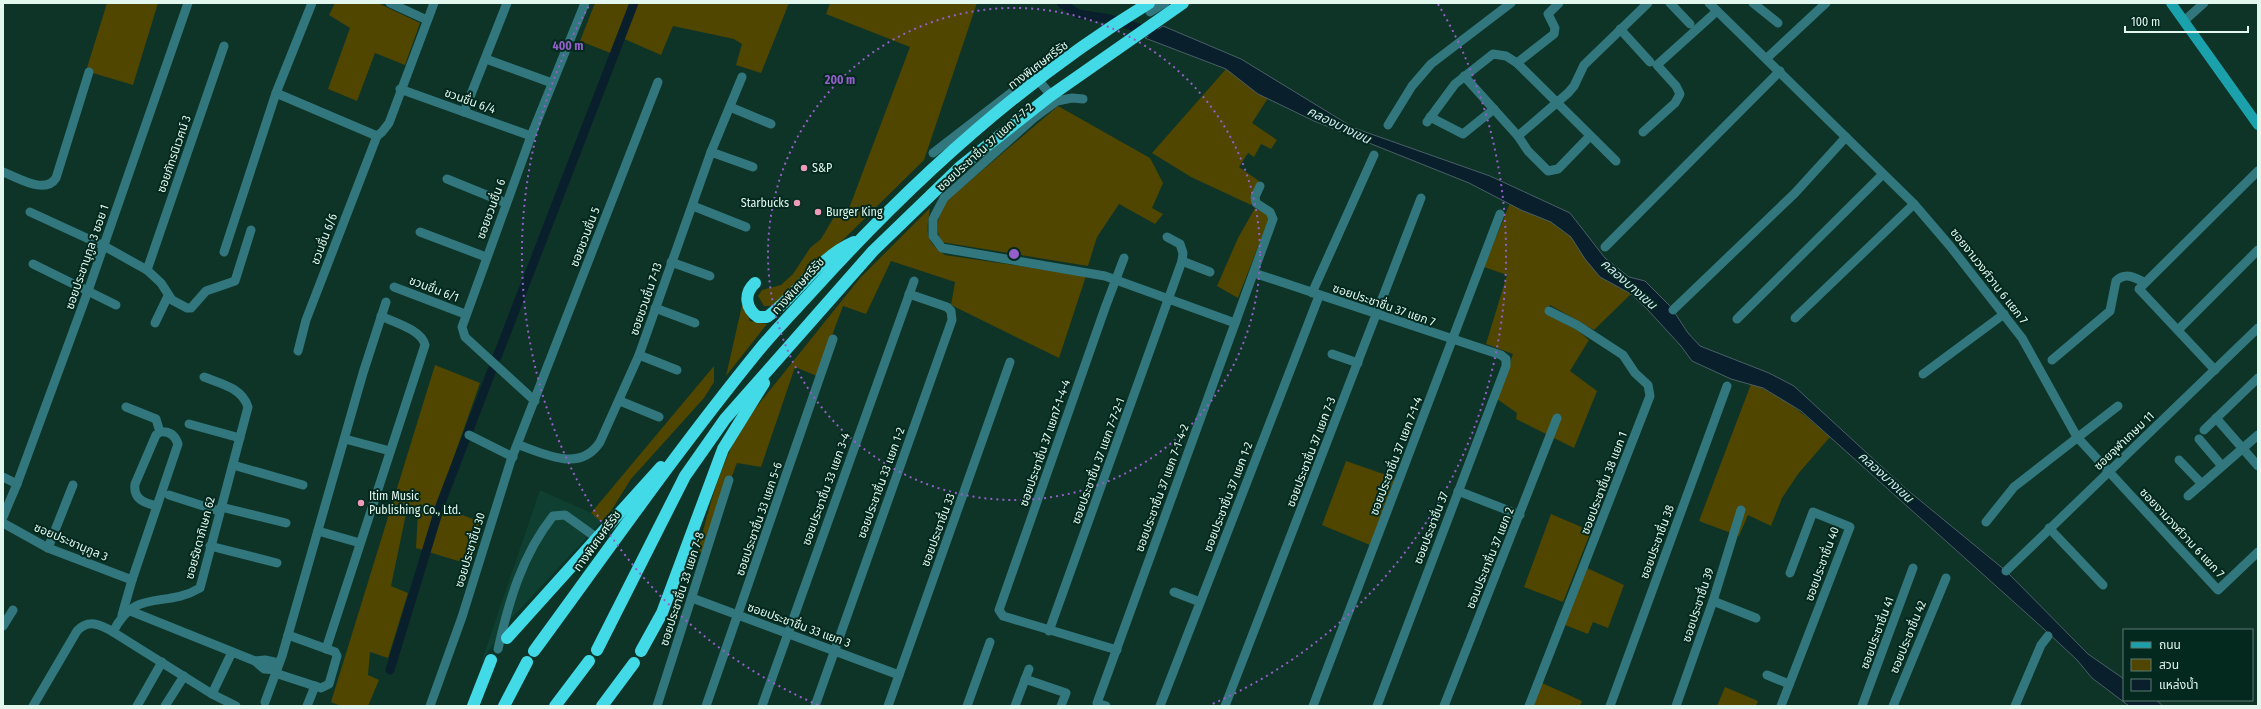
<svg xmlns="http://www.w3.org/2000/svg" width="2261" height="709" viewBox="0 0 2261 709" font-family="'Fira Sans Condensed','Noto Sans Thai',sans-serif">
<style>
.built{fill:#0e3f30}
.green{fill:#504600}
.water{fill:#091f2c;stroke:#4a6066}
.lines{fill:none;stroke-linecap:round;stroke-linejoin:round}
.canal{stroke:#091f2c;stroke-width:9}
.street{stroke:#31777d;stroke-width:9}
.secondary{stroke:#1ba1ab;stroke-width:10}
.highway{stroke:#42dae6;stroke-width:12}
.ring{fill:none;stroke:#955fcb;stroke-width:2;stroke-dasharray:2 4}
.poi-dot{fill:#ef9ab8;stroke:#03291e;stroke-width:1.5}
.labels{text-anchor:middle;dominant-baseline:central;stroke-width:4;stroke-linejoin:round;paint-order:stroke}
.street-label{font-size:12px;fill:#e2f7ee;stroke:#03291e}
.poi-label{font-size:12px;fill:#e2f7ee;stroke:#03291e;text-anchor:start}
.water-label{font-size:13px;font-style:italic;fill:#d5e7f3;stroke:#03291e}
.centre{fill:#955fcb;stroke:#03291e;stroke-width:2}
.ring-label{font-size:12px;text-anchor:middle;font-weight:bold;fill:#955fcb;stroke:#03291e;stroke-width:4;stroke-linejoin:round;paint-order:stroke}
</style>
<rect width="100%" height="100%" fill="#0e3327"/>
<path class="built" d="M540,490L591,513L601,522L510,620L481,663Z"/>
<g class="green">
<path d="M107,3H158L133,85L86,71Z"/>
<path d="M335,3H378L420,23L405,65L375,53L357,101L328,89L350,28L329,15Z"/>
<path d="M595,3H789L761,73L736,65L742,44L734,39L673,26L661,55L622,38L618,56L580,41Z"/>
<path d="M830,3H977L924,160L776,306H764L758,296L762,290L781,285L793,274L810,248L821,239L834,217L845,219L910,47L826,14Z"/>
<path d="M1226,69L1258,94L1268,98L1252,123L1277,140L1271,149L1261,144L1254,157L1248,153L1239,167L1259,181L1251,205L1191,177L1152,153Z"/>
<path d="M1058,106L1150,158L1163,183L1152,208L1163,214L1155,224L1119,204L1097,237L1088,266L941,242C934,226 939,215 946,201Z"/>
<path d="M1510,203L1551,222L1571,237L1585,259L1600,277L1631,294L1594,330L1550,305L1545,313L1577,330L1589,340L1570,371L1597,391L1574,448L1516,419L1517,413L1497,399L1513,354L1486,344L1507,275L1484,267Z"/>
<path d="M930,208C927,232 923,240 945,255L1086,276L1059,358L951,305L955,282L891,261L866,314L843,306L817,376L795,367L761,467L737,463L703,553L698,551C710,503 720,463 746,420L860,278Z"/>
<path d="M1255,208L1270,216L1238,298L1217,286L1238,238Z"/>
<path d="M743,301L750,321L767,324L726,376Z"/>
<path d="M435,365L480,383L437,505L483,523L471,565L416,548L418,512L407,509L391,586L408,593L388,658L370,652L368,675L379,680L368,706H341L331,702Z"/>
<path d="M714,366V382L704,398L631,479L611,511L601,522L591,513Z"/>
<path d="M1751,384C1781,394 1806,416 1830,437L1798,474L1782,498L1771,526L1748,515L1739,536L1699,521Z"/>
<path d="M1346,461L1395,478L1370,545L1322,525Z"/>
<path d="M1551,514L1591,531L1563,602L1524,587Z"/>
<path d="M1587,568L1624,585L1608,628L1593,622L1588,634L1565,625Z"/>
<path d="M1542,683L1582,701L1580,706H1532Z"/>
<path d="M1725,687L1758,701L1756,706H1717Z"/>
</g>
<path class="water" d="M1163,26L1241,59L1354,128L1490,176L1570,213L1605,258L1629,277L1645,281L1671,307L1688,333L1700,346L1769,373L1794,386L1905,488L2006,571L2088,654L2124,679V700H2156L2163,706H2129L2092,678L2077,660L2045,630L1801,411L1763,388L1731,379L1692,361L1681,346L1647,309L1631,294L1600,277L1585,259L1571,237L1551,222L1521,210L1469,183L1314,121L1258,94L1226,69L1145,38Z"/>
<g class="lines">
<g class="canal">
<path d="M1061,3L1078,14L1110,19L1164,36"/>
<path d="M497,357L634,3"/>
<path d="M390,670L441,503L492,370"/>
</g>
<g class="street">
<path d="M390,3L427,20"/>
<path d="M1670,3L1690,24"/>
<path d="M1709,3L1914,204L1950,246L2022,338L2077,437L2218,590L2258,552"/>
<path d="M1753,3L1778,23"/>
<path d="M1150,12L1165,3"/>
<path d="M2184,21L2204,3"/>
<path d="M1620,29L1650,62"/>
<path d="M1767,58L1826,3"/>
<path d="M486,59L552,83"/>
<path d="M1517,63L1554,34L1555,28L1548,14L1559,3"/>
<path d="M1464,76L1518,136L1528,151L1548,171L1558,169L1590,136"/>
<path d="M400,89L531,136"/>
<path d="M276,93L377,136"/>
<path d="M1083,99L1072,98L1057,101L1034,118L944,198L933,219V236L942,248L1105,276L1235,323"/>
<path d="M730,107L771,124"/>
<path d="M464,112L507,3"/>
<path d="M1430,117L1463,134L1494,109"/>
<path d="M1427,122L1455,84L1493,54L1506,56L1517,63L1616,161"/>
<path d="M1388,125L1412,86L1431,64L1511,3"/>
<path d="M1643,132L1675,103L1680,94L1676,86L1657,65L1717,11"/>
<path d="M377,136L382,132L389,123L434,3"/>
<path d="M1518,136L1568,93L1574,86L1584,65L1648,3"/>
<path d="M711,152L753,167"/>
<path d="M933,153L1034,75L1054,99"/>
<path d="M3,172C19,178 45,195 56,178L89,72"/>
<path d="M447,179L506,203"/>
<path d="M693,206L746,227"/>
<path d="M30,212L104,246L147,270L161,283L172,300L187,308H191L206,291L235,281L251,230"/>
<path d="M420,232L486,257"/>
<path d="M1605,247L1780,71"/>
<path d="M224,252L276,93L312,3"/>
<path d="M1182,261L1210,272"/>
<path d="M671,262L710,276"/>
<path d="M33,264L116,305"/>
<path d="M147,270L224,46"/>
<path d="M1254,273L1501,355L1506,359V366L1377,706"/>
<path d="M394,287L465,314"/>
<path d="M1312,293L1374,155"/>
<path d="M655,308L695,323"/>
<path d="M1673,310L1795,193L1846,137"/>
<path d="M1795,318L1914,204"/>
<path d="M1737,319L1883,174"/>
<path d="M155,323L168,296"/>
<path d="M2178,330L2258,250"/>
<path d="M298,351L306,320L377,136"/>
<path d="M1332,354L1358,363"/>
<path d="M639,355L677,370"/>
<path d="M2052,360L2110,311L2116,281C2125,272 2134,277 2144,282"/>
<path d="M2215,370L2139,289L2258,171"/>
<path d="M1923,374L2004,314"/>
<path d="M535,401L465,337L462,327L531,136L585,3"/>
<path d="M620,401L659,417"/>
<path d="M2216,418L2258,466"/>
<path d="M189,424L240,438"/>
<path d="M2204,430L2258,378"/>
<path d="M469,435L513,457"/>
<path d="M345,439L390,451"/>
<path d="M2199,439L2222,466"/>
<path d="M519,445C545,454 580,473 600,442L639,355L711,152L742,77"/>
<path d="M2179,460L2202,484"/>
<path d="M233,465L303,485"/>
<path d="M3,477L17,484"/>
<path d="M1458,491L1520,515"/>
<path d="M169,495L219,511"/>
<path d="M2188,496L2258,435"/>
<path d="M157,506C144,503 133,499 135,484L156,435L160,432"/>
<path d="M221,507L286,523"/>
<path d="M3,517L17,484L88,291L188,3"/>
<path d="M1986,522L2014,487L2118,406"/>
<path d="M3,523L48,548L132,580"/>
<path d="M2049,528L2103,585"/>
<path d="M318,531L360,543"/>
<path d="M210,546L277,563"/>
<path d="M48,548L73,485"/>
<path d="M2006,571L2258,328"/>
<path d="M1174,592L1200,602"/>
<path d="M692,598L899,675"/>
<path d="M1713,601L1756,618"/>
<path d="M128,610L255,661L264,669L277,670"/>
<path d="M122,615L132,580L178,444C175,435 169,431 160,432L156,419L126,407"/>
<path d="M3,626L13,610"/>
<path d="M1049,631L1182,261L1183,253L1180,244L1167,237"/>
<path d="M113,632L212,694L236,706"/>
<path d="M326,649L425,345C422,330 395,323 381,316"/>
<path d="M498,649C509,601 522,555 553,516L565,515L597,538"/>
<path d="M1117,650L1003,616L999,610L1105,308L1124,258"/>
<path d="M255,661L265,660L279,663"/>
<path d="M275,673L321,688L329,684L337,656L335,652L288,635"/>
<path d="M1767,675L1789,684"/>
<path d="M1025,679L1066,693L1061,706"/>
<path d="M212,694L232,652"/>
<path d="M265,702L282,656L363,373L386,302"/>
<path d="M33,706L77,631C88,619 100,624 113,632C135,587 165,609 200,588L248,407C242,388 222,384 204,377"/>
<path d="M137,706L162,662"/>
<path d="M165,706L184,676"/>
<path d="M307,706L315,686"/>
<path d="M430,706L462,617L511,460L658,82"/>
<path d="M657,706L729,480"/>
<path d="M706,706L833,339"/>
<path d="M762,706L914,281"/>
<path d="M815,706L952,320L951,311L947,307L909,294"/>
<path d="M888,706L1010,362"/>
<path d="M967,706L990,642"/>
<path d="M1015,706L1029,669"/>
<path d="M1106,706L1097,703L1273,219L1270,212L1256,203L1255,197L1260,186"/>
<path d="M1160,706L1319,296"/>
<path d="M1225,706L1421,198"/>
<path d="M1313,706L1500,214"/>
<path d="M1444,706L1557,418"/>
<path d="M1529,706L1650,396L1648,385L1635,373L1623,355L1577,325L1549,311"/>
<path d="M1610,706L1727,386"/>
<path d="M1676,706L1713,601L1741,510"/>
<path d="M1781,706L1850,527L1813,512L1790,573"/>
<path d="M1862,706L1913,568"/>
<path d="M1893,706L1946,578"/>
<path d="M2015,706L2041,645L2048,636"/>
</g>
<path class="secondary" d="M2171,3L2258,125"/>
<g class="highway">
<path d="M755,283C743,294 746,309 758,317H767C799,294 817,258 854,242"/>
<path d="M507,638L661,467"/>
<path d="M597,650L685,476L725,419L873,251L960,167L1050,96L1183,3"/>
<path d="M534,651C608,550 680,447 759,350C777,328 797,308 816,287C914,179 1024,79 1149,3"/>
<path d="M641,651L662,613L723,449L764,383"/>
<path d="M473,706L491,660"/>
<path d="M504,706L527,662"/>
<path d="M555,706L589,661"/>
<path d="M602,706L634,663"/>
</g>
</g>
<g class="ring">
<circle cx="1014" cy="254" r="246"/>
<path d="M818 705A492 492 0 0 1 590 4M1438 4A492 492 0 0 1 1210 705"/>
</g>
<g class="poi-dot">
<circle cx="804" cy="168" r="4"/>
<circle cx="797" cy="203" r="4"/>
<circle cx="818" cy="212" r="4"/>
<circle cx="361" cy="503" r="4"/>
</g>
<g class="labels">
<g class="street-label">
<text transform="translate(1038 65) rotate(-37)">ทางพิเศษศรีรัช</text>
<text transform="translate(470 101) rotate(20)">ชวนชื่น 6/4</text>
<text transform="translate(985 147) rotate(-42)">ซอยประชาชื่น 37 แยก 7-7-2</text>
<text transform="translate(174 154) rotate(-71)">ซอยภัทรนิเวศน์ 3</text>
<text transform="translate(491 209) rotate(-70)">ซอยชวนชื่น 6</text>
<text transform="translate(585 237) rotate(-69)">ซอยชวนชื่น 5</text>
<text transform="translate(324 239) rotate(-69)">ชวนชื่น 6/6</text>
<text transform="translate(87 257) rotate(-71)">ซอยประชานุกูล 3 ซอย 1</text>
<text transform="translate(1989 276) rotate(52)">ซอยงามวงศ์วาน 6 แยก 7</text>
<text transform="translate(798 286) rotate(-48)">ทางพิเศษศรีรัช</text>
<text transform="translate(434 289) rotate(21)">ชวนชื่น 6/1</text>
<text transform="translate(646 299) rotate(-71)">ซอยชวนชื่น 7-13</text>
<text transform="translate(1384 305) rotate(19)">ซอยประชาชื่น 37 แยก 7</text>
<text transform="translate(2124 441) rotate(-44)">ซอยจุฬาเกษม 11</text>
<text transform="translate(1045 443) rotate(-71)">ซอยประชาชื่น 37 แยก7-1-4-4</text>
<text transform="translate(1311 452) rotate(-69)">ซอยประชาชื่น 37 แยก 7-3</text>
<text transform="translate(1396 456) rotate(-69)">ซอยประชาชื่น 37 แยก 7-1-4</text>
<text transform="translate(1098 461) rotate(-70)">ซอยประชาชื่น 37 แยก 7-7-2-1</text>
<text transform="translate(881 483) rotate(-70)">ซอยประชาชื่น 33 แยก 1-2</text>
<text transform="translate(1604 483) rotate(-69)">ซอยประชาชื่น 38 แยก 1</text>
<text transform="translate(1162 488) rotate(-70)">ซอยประชาชื่น 37 แยก 7-1-4-2</text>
<text transform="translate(826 489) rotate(-70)">ซอยประชาชื่น 33 แยก 3-4</text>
<text transform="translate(1228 497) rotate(-69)">ซอยประชาชื่น 37 แยก 1-2</text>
<text transform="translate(759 519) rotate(-71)">ซอยประชาชื่น 33 แยก 5-6</text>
<text transform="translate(1431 528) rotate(-69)">ซอยประชาชื่น 37</text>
<text transform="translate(938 530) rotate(-70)">ซอยประชาชื่น 33</text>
<text transform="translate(2182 533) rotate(47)">ซอยงามวงศ์วาน 6 แยก 7</text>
<text transform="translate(200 538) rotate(-75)">ซอยรัชดาภิเษก 62</text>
<text transform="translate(597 541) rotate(-54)">ทางพิเศษศรีรัช</text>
<text transform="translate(71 542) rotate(23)">ซอยประชานุกูล 3</text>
<text transform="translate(1657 542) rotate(-70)">ซอยประชาชื่น 38</text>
<text transform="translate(470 550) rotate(-73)">ซอยประชาชื่น 30</text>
<text transform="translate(1490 558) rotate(-68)">ซอนประชาชื่น 37 แยก 2</text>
<text transform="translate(1822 564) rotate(-70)">ซอยประชาชื่น 40</text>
<text transform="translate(682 589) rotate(-72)">ซอยประชาชื่น 33 แยก 7-8</text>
<text transform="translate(1698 605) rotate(-72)">ซอยประชาชื่น 39</text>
<text transform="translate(799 625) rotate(20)">ซอยประชาชื่น 33 แยก 3</text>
<text transform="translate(1877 633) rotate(-70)">ซอยประชาชื่น 41</text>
<text transform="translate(1908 637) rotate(-68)">ซอยประชาชื่น 42</text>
</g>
<g class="poi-label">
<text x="812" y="168">S&amp;P</text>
<text x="789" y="203" text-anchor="end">Starbucks</text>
<text x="826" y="212">Burger King</text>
<text x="369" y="496">Itim Music<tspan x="369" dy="14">Publishing Co., Ltd.</tspan></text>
</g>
<g class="water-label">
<text transform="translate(1339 125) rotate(26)">คลองบางเขน</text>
<text transform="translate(1629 284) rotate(41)">คลองบางเขน</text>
<text transform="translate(1886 477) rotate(42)">คลองบางเขน</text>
</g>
</g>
<circle cx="1014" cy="254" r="6" class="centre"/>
<g class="ring-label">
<text x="568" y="50">400 m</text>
<text x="840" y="84">200 m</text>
</g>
<rect width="2261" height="709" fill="none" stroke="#e2f7ee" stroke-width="8"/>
<rect x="2123" y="629" width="130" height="72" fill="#03291e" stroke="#5c7b71"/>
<rect x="2131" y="642" width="20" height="6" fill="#1ba1ab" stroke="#5c7b71"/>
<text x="2159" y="649" font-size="12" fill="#e2f7ee">ถนน</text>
<rect x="2131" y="659" width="20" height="12" fill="#504600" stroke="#5c7b71"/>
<text x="2159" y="669" font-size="12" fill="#e2f7ee">สวน</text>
<rect x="2131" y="679" width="20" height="12" fill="#091f2c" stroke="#5c7b71"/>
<text x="2159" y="689" font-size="12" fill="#e2f7ee">แหล่งน้ำ</text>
<path d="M2125 26v6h123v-6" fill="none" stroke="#e2f7ee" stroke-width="2"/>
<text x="2131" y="26" font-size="12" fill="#e2f7ee" stroke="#03291e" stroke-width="3" paint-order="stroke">100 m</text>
</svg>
